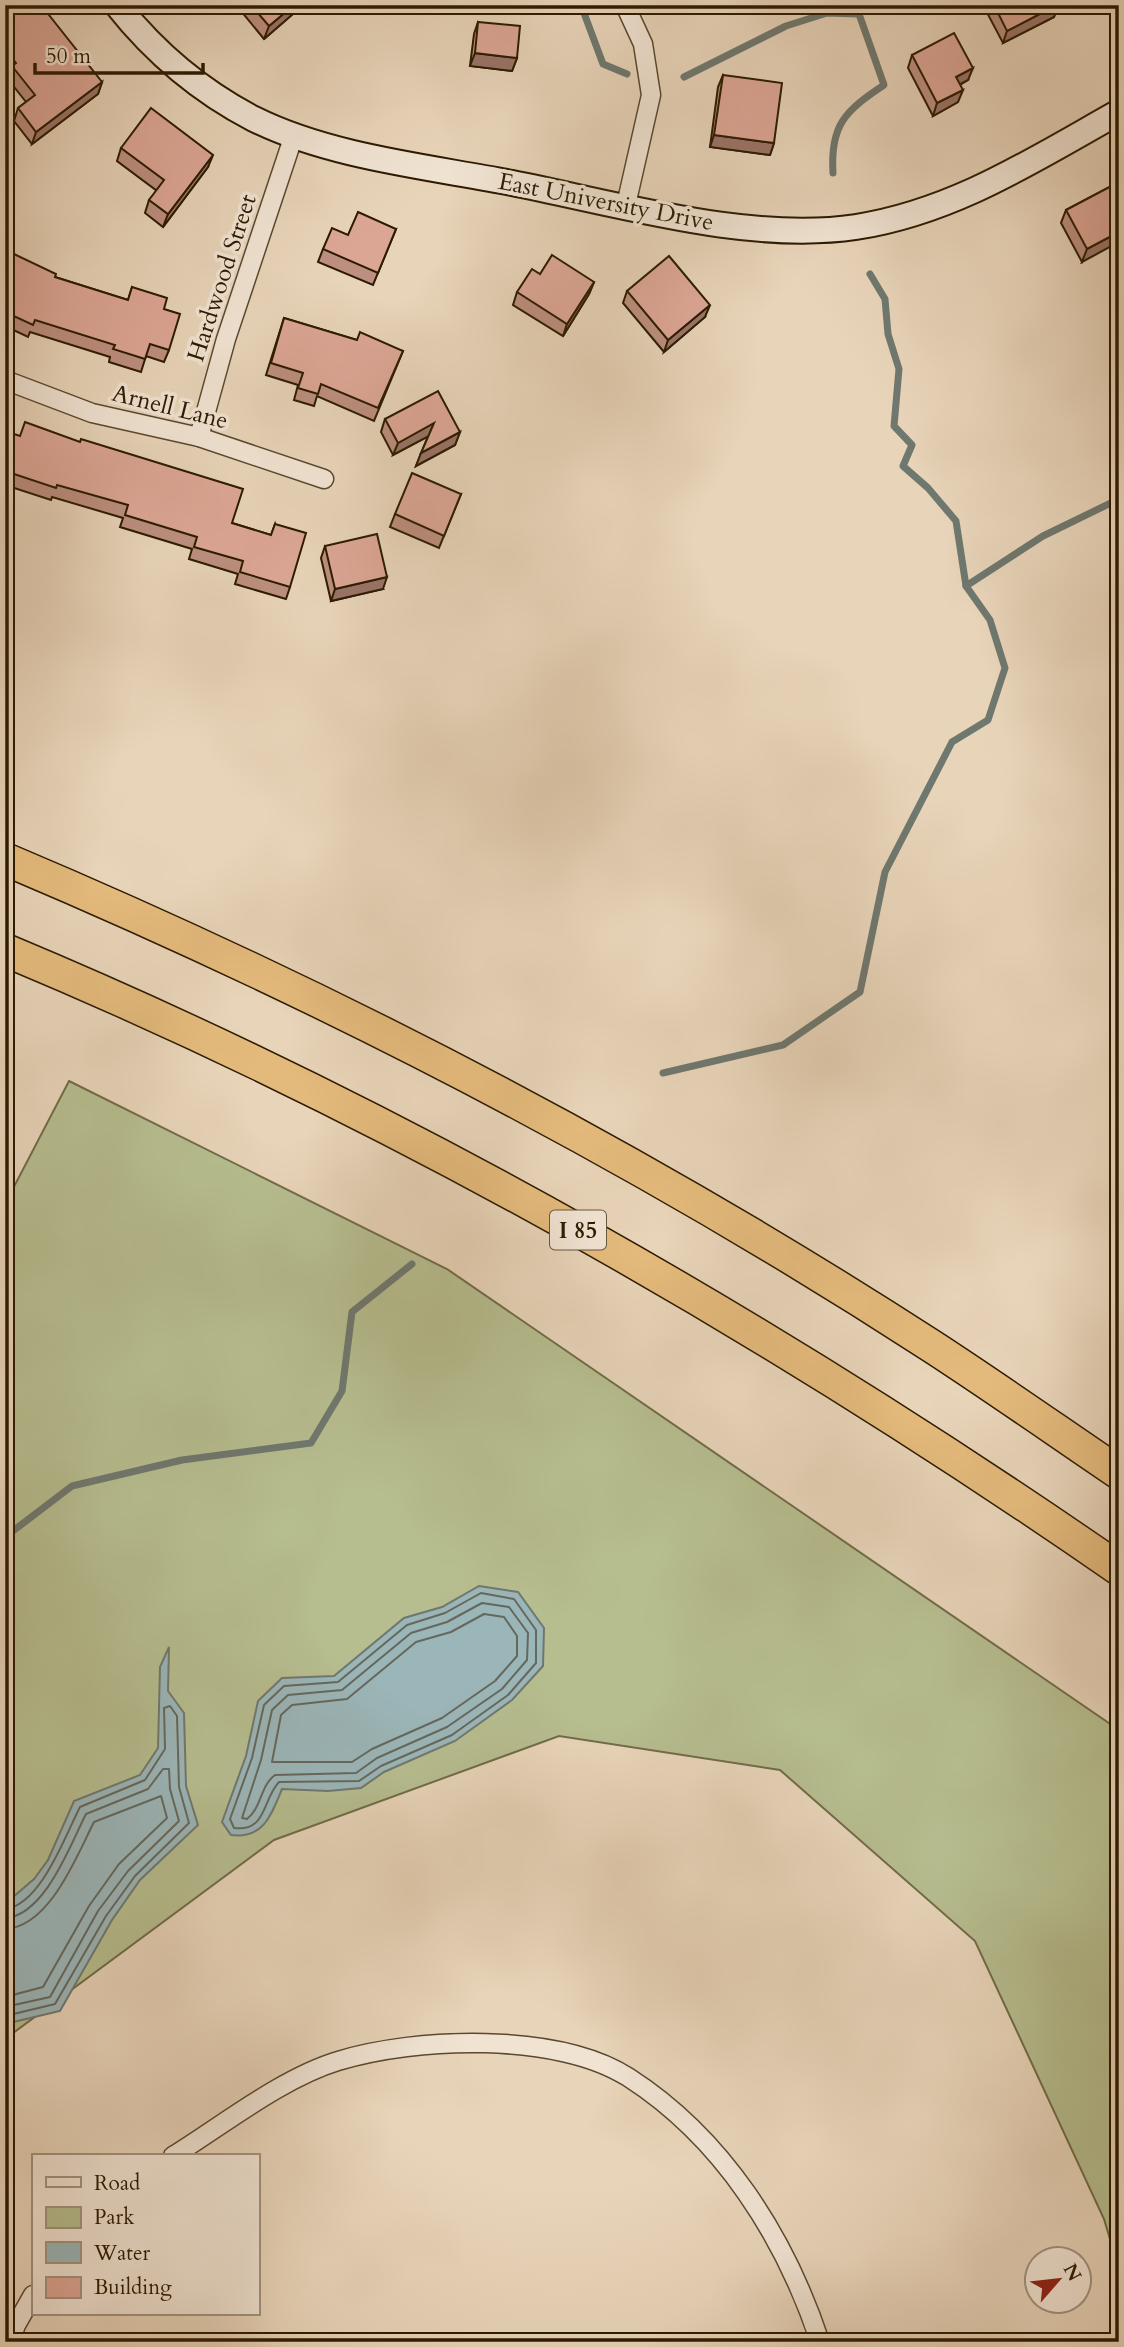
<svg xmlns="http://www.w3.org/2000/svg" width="1124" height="2347" viewBox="0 0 1124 2347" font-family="Cardo,serif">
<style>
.green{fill:#b6bd8f;stroke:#716c48;stroke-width:2}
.water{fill:#9bb6b9;stroke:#6f786f;stroke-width:2}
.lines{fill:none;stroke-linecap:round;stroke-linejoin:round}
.shore{stroke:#64685d;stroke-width:2}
.stream{stroke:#6f786f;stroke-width:7}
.minor-casing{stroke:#5b492f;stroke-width:21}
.secondary-casing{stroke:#2c1b01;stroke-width:28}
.motorway-casing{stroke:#2c1b01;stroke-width:35}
.minor{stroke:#f0e3d2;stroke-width:18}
.secondary{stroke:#f0e3d2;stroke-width:24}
.motorway{stroke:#e4ba7c;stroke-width:32}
.wall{fill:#bd8f80;stroke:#2c1b01;stroke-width:2}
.shaded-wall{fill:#9a7468;stroke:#2c1b01;stroke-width:2}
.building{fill:#dca695;stroke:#2c1b01;stroke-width:2}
.labels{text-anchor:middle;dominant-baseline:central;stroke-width:7;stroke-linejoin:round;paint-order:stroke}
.shield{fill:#f0e3d2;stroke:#675740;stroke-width:2}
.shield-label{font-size:23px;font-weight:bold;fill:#2c1b01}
.street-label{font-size:24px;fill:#2c1b01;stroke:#f0e3d2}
</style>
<rect width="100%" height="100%" fill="#e8d4b9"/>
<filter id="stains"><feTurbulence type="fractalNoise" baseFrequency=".00286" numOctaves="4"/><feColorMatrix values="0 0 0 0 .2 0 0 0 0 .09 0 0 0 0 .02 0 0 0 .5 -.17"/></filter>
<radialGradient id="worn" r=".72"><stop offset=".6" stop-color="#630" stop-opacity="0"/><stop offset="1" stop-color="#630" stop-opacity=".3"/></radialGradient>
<path class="green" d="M69,1081L447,1269L1119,1730V2269L1104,2219L975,1941L780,1770L559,1736L274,1840L5,2039V1204Z"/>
<g class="water">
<path d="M479,1586L518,1592L544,1628L543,1666L512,1700L455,1741L384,1772L361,1788L328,1791L282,1789C271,1815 264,1839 231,1835L222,1822L246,1756L258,1701L282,1678L334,1676L404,1618L442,1607Z"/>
<path d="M169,1647L168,1691L184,1713L186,1786L198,1825L140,1880L112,1920L60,2011L5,2024V1904L34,1879L48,1860L74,1801L140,1775L158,1748L160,1667Z"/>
</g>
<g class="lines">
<g class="shore">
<path d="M481,1593L514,1599L536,1630V1663L508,1695L452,1735L381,1766L359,1781L279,1782C262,1800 267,1832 234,1828L230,1819L252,1758L264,1705L284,1686L338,1682L407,1625L445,1613Z"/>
<path d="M482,1603L509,1607L528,1633L527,1660L502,1689L447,1727L377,1758L356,1773L275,1775C260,1786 262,1807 247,1819L242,1818L261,1760L272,1710L288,1695L342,1690L411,1633L447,1622Z"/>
<path d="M484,1614L504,1617L517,1636V1656L495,1681L442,1718L372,1749L352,1762H272L281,1715L292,1705L347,1699L416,1642L451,1632Z"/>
<path d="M5,1909C41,1905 66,1834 80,1807L145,1780L165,1749L164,1708L170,1706L177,1716L179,1787L189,1823L135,1876L106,1916L55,2004L5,2016"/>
<path d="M5,1918C45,1916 71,1843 86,1814L148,1789L163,1769H169L170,1789L179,1821L128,1871L98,1911L50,1997L5,2007"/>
<path d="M5,1929C50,1927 77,1855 94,1822L161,1796L167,1818L119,1864L89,1906L43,1987L5,1997"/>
</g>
<g class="stream">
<path d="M581,5L603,64L627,74"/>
<path d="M684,77L786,26L827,13L859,14"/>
<path d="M833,173C830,125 845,111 884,85L859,14L860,5"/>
<path d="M870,274L885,299L888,334L899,369L894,426L912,445L903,466L928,488L956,521L966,586"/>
<path d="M663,1073L783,1045L860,992L885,872L952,742L988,720L1005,668L990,620L966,586L1043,536L1119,499"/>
<path d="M5,1537L72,1486L182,1460L311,1443L342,1391L352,1312L412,1264"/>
</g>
<defs>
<g id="minor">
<path d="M625,5L643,44L651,95L626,205"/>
<path d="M5,380L92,413L199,437L324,479"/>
<path d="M199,437L226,339L294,135"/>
<path d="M173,2156C223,2125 282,2078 338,2061C416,2037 557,2032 628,2077C723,2138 785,2237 820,2342"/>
<path d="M10,2342L16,2325L33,2295"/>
</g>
<path id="secondary" d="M117,5C155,53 200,91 254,119C330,157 430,167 512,183C619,204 749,243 856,227C954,212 1035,159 1119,112"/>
<g id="motorway">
<path d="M5,859C327,995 640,1157 933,1347C996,1388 1057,1431 1119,1473"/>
<path d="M5,950C398,1114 769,1327 1119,1569"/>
</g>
</defs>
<use href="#minor" class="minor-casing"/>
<use href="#secondary" class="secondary-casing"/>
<use href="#motorway" class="motorway-casing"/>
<use href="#minor" class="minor"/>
<use href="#secondary" class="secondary"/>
<use href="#motorway" class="motorway"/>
</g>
<g class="wall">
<path d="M5,5L102,82L98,94L32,144L14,121L18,108L26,102L7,78L10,72L5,67Z"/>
<path d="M236,5H297L293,14L264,39Z"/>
<path d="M983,5H1058L1054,17L1003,43Z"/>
<path d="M478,22L517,58L512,71L470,66L474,34Z"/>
<path d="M912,55L968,80L960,85L958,102L933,116L908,68Z"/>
<path d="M723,75L774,143L770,155L710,147L718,87Z"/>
<path d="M121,148L208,167L163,227L145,213L149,200L157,191L117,161Z"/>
<path d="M1119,182L1082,262L1061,223L1066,210Z"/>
<path d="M396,229L373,285L318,262L323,249L348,235Z"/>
<path d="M5,272L55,277L128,300L132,287L164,309L169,350L164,362L146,356L141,372L109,362L110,357L30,332L28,337L5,326Z"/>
<path d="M540,274L594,282L589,294L563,336L513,305L517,292Z"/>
<path d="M627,291L705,317L664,352L623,303Z"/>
<path d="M284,318L357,340L403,351L374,421L317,396L314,406L294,400L298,385L266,375Z"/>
<path d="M385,419L460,432L455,445L416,466L428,436L393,455L381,432Z"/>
<path d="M5,431L232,523L271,535L275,524L290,587L286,599L235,584L238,574L189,559L192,549L120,527L123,518L52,497L51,500L5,485Z"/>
<path d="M461,494L439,548L390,527L395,514Z"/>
<path d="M325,546L383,589L331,601L321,558Z"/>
</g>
<g class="shaded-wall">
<path d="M294,5H297L293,14L264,39L269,26Z"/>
<path d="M714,5H772V7L711,11Z"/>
<path d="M1057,5H1058L1054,17L1003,43L1007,31Z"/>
<path d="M475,53L517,58L512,71L470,66Z"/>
<path d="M973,68L968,80L951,89L956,77Z"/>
<path d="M102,82L98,94L32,144L36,132Z"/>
<path d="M963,90L958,102L933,116L937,103Z"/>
<path d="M714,135L774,143L770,155L710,147Z"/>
<path d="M213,155L208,167L163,227L168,214Z"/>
<path d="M1119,232V242L1082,262L1087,249Z"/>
<path d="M594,282L589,294L563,336L567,324Z"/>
<path d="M710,305L705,317L664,352L668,340Z"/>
<path d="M434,423L429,436L393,455L398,443Z"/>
<path d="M460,432L455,445L416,466L421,453Z"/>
<path d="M387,577L383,589L331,601L335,589Z"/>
</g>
<g class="building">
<path d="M5,5H41L102,82L36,132L18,108L35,95L12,66L16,63L5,49Z"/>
<path d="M251,5H294L269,26Z"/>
<path d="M994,5H1057L1007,31Z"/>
<path d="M478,22L520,26L517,58L475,53Z"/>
<path d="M954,33L973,68L956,77L963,90L937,103L912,55Z"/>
<path d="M723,75L782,83L774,143L714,135Z"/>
<path d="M151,108L213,155L168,214L149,200L164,180L121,148Z"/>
<path d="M1119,182V232L1087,249L1066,210Z"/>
<path d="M358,212L396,229L378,273L323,249L332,228L348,235Z"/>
<path d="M14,254L56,274L55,277L128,300L132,287L167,298L164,309L180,314L169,350L150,344L145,359L113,349L115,345L35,320L33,325L5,312V272Z"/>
<path d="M552,255L594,282L567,324L517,292L532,269L540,274Z"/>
<path d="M669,256L710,305L668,340L627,291Z"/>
<path d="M284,318L357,340L360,332L403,351L378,408L321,384L318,394L298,388L303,373L271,363Z"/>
<path d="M438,391L460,432L421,453L434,423L398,443L385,419Z"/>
<path d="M25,422L80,442L81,439L243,489L232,523L271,535L275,524L306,533L290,587L240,572L243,561L194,547L197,537L125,515L128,505L57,485L56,488L5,471V431L20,436Z"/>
<path d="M412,473L461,494L444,536L395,514Z"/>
<path d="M377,534L387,577L335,589L325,546Z"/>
</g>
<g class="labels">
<rect class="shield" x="550" y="1210.5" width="56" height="39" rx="5"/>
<g class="shield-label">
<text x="578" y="1230">I 85</text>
</g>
<g class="street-label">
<text transform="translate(606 202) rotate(11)">East University Drive</text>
<text transform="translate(222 278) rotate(-72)">Hardwood Street</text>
<text transform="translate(170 407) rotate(14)">Arnell Lane</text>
</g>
</g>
<rect width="1124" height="2347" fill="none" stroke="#e8d4b9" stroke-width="28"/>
<rect x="7" y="7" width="1110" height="2333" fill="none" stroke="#2c1b01" stroke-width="3.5"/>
<rect x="14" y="14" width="1096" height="2319" fill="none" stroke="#2c1b01" stroke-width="2"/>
<rect x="32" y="2154" width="228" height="161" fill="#f0e3d2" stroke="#a2937e" stroke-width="2"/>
<rect x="46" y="2177" width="35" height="10" fill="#f0e3d2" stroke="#a2937e" stroke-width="2"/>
<text x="94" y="2190" font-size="21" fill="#2c1b01">Road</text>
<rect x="46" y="2207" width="35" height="21" fill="#b6bd8f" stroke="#a2937e" stroke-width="2"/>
<text x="94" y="2224" font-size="21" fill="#2c1b01">Park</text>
<rect x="46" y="2242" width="35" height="21" fill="#9bb6b9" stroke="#a2937e" stroke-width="2"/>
<text x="94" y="2260" font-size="21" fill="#2c1b01">Water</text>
<rect x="46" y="2277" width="35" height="21" fill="#dca695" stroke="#a2937e" stroke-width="2"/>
<text x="94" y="2294" font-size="21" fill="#2c1b01">Building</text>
<g transform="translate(1058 2280) rotate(62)"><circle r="33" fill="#f0e3d2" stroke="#a2937e" stroke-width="2"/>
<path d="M0-5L12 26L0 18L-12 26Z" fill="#8f2418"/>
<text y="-10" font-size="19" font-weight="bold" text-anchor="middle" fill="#2c1b01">N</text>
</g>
<path d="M35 63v10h168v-10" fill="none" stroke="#2c1b01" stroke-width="3.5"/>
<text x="46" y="63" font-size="21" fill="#2c1b01" stroke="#f0e3d2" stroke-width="5" paint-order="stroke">50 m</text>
<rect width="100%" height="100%" filter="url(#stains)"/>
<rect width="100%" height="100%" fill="url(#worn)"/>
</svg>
